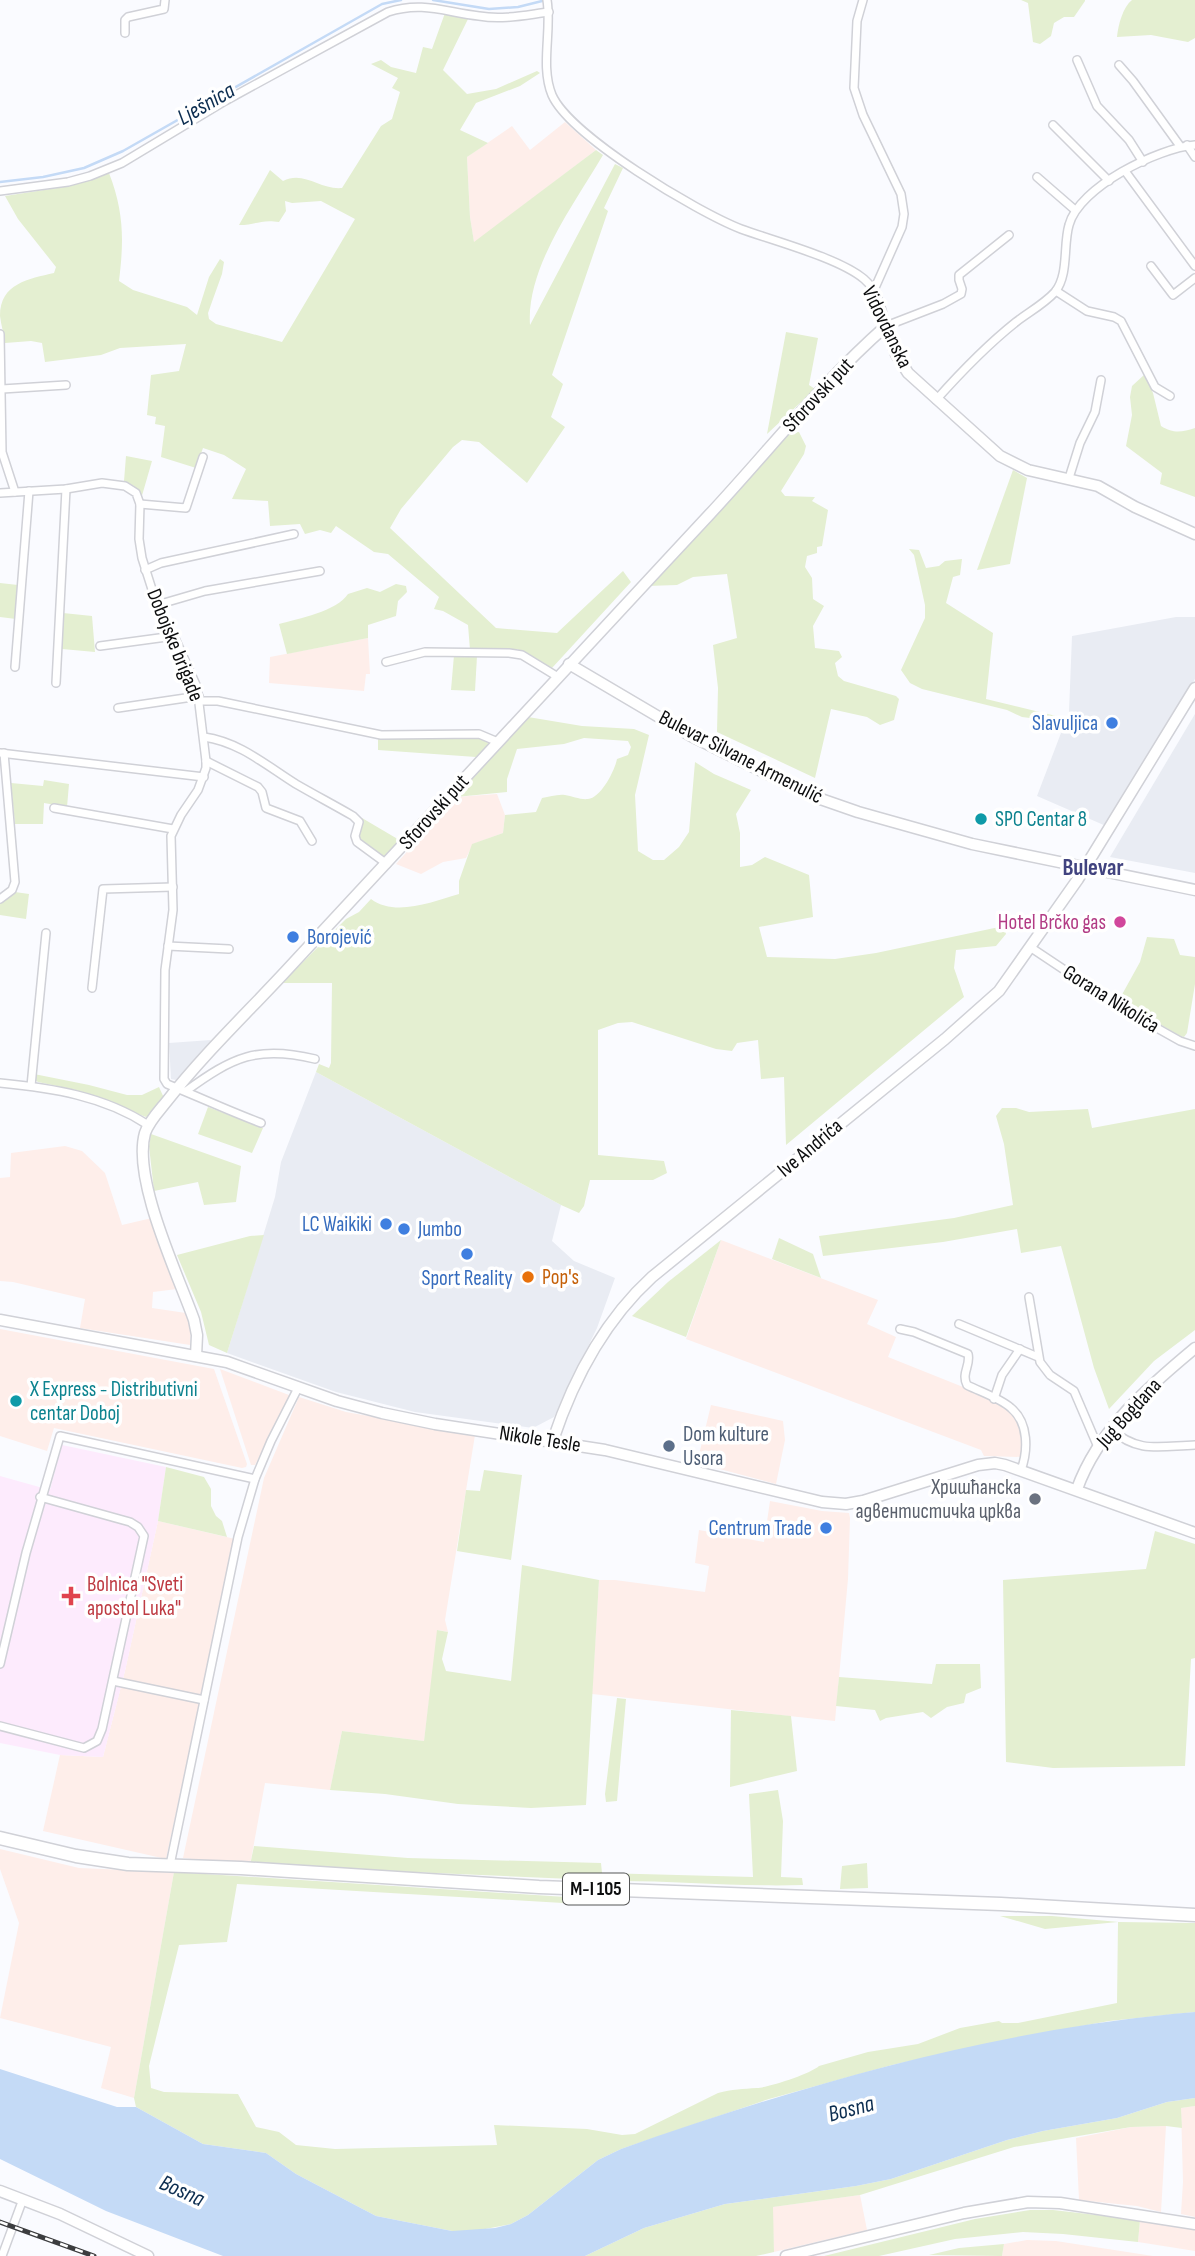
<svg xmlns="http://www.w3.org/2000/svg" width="1195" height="2256" viewBox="0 0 1195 2256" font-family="'Sofia Sans Condensed',sans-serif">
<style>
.built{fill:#e9ecf3}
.industrial{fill:#feeeea}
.medical{fill:#fdebfd}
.green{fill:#e4efd1}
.water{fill:#c4daf6}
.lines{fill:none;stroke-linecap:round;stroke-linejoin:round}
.stream{stroke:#c4daf6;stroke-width:2.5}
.street-casing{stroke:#d0d1d7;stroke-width:10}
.secondary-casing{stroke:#d0d1d7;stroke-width:13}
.primary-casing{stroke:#d0d1d7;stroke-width:15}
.street{stroke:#fff;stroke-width:7}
.secondary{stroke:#fff;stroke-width:10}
.primary{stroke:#fff;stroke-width:12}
.rail-casing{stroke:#3c3d3f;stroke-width:5}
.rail{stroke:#fff;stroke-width:2.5;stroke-dasharray:8;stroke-linecap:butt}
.shop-dot{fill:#3f7fe0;stroke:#fff;stroke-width:2.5}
.culture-dot{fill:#0f9aa8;stroke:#fff;stroke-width:2.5}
.hotel-dot{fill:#d1479c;stroke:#fff;stroke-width:2.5}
.food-dot{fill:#e8710a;stroke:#fff;stroke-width:2.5}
.service-dot{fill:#5c6f8a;stroke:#fff;stroke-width:2.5}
.worship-dot{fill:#6b7280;stroke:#fff;stroke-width:2.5}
.health-dot{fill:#e0444e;stroke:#fff;stroke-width:2.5}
.labels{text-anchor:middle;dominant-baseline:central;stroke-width:7;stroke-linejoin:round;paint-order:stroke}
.shield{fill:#fff;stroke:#555656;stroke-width:2}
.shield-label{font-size:19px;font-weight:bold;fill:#0c0d0e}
.street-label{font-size:21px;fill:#0c0d0e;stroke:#fff}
.shop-label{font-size:21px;fill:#366cbe;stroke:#fff;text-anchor:end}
.culture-label{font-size:21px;fill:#0d838f;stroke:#fff;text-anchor:start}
.hotel-label{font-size:21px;fill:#b23c85;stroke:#fff;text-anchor:end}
.food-label{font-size:21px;fill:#c56008;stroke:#fff;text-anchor:start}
.service-label{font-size:21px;fill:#4e5e75;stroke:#fff;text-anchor:start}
.worship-label{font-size:21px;fill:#5b616d;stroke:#fff;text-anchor:end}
.health-label{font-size:21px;fill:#be3a42;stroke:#fff;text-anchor:start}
.water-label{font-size:23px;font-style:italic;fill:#0c2d50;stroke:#fff}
.neighbourhood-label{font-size:23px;font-weight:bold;fill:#41437f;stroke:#fff}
</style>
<rect width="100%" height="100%" fill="#fafbff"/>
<g class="built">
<path d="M1176,617H1195V679L1173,712L1106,826L1037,796L1069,712L1072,636Z"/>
<path d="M1195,714V873L1110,857Z"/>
<path d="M211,1040L206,1049L176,1080L171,1079L169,1043Z"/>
<path d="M316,1072L561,1205L552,1241L574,1261L615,1278L597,1328L554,1417L533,1428L415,1412L336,1392L227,1353L275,1197L281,1162Z"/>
</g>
<g class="industrial">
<path d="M565,122L596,150L474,243L470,217L467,157L512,126L530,150Z"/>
<path d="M368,638L370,674H366L364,691L269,683L270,657Z"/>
<path d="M497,794L505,815L503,833L473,844L466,858L443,862L421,874L396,864L456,797Z"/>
<path d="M65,1146L82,1151L105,1173L122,1225L152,1218L177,1289L153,1292L152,1308L186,1313L191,1325L190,1345L80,1328L85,1299L13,1282L0,1281V1178L10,1177L11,1153Z"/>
<path d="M721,1240L878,1300L867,1324L896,1337L888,1357L973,1391L1008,1409L1017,1422L1024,1446L1022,1457L984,1456L981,1450L686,1339Z"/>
<path d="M0,1329L214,1369L247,1464L246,1467L242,1468L54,1428L47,1451L0,1436Z"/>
<path d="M220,1369L289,1395V1399L255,1465H251Z"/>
<path d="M299,1397L346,1412L475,1435L445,1620L448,1632L438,1630L424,1741L342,1731L330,1790L265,1783L250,1865L183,1858L264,1478Z"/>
<path d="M711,1405L783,1421L785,1440L776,1484L697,1463Z"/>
<path d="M770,1501L822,1511L849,1513L850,1518L848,1579L835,1721L592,1694L599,1580H615L705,1592L709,1566L695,1563L699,1530L764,1542Z"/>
<path d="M158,1521L235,1539L166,1859L43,1831L60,1755L103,1757L125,1671Z"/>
<path d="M0,1849L79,1868L174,1872L134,2098L101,2088L111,2047L0,2018L19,1923L0,1869Z"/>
<path d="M1195,2106V2217L1181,2214L1183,2182L1181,2108Z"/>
<path d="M1166,2126L1161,2212L1137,2206L1079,2200L1076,2138L1131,2127Z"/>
<path d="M860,2195L867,2230L774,2252L772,2207Z"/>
<path d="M1140,2220L1195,2228V2251L1138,2242Z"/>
<path d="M1027,2240L1056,2241L1153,2256H1002L1004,2244Z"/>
</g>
<path class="medical" d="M62,1445L166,1467L158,1521L125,1671L103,1757L60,1755L0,1743V1476L50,1490Z"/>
<g class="green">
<path d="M1021,0H1085V1L1074,17H1064L1054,23L1051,36L1040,44L1033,42L1028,3Z"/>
<path d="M1132,0H1195V38L1188,42L1151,35L1117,37C1118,25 1123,7 1132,0Z"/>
<path d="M445,13L468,19L443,70L467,94L496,89L537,71L540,73L520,86L476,103L460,130L488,143L467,157L470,217L474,242L596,150L603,155C575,203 526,267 530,325L615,164L623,168L604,208L608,211L552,375L563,384L551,417L565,427L527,483L479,442L462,440L453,447L401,509L390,528L496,628L557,633L623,571L631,582L552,668L517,649L470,650L468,625L443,611L434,609L439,597L388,554L374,552L336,526L331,533L320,530L305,534L300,524L270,526L268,501L232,499L246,469L224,455L203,448L196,468L161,457L165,426L155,424L156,417L147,415L151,375L179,371L186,344L120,348L101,355L45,362L42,343L31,341L5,343C4,334 1,325 0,316C0,283 29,279 54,273L56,267L18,219L5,196L70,186L109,173C124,212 124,240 119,281L133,290L187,307L197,315L209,277L220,259L224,262L222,274L208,313L209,319L216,324L282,342L355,219L321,201L292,203L285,201L286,211L279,222C261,219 256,225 239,225L270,170L283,181C304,170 320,190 342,188L381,126L392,119L400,92L392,88L398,78L371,64L381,60L391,67L416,73L423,47L432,49Z"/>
<path d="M786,332L818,338L809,385L815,389L767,434Z"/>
<path d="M1144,375L1153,393L1161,426C1174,434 1182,432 1195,428V497L1160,484L1162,473L1126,446L1132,415L1130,397L1132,386Z"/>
<path d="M799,432L806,446L804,454L781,491L785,496L815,497L812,501L828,510L822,546L817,547V553L807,556L805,567L812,578L813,599L824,606L813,626L815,648L839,651L842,657L835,663L838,676L844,681L896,696L899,699L894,720L880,725L867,717L831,709L815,778L717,732L718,688L713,645L737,638L727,574L693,577L677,585L647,586L789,433Z"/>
<path d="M126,456L152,461L141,499L134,486L124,481Z"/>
<path d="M1013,470L1027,478L1010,564L977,570Z"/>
<path d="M909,549L919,550L926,568L939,566L945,561L962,559L960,575L953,577L946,603L993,633L986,699L1056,716L1054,721L1022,717L1007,710L922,689L910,683L901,670L925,618V605L914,555Z"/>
<path d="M0,583L18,585L16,619L0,617Z"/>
<path d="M396,584L406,586L407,592L398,601L396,616L368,625V638L287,654L279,624C298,619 337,611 348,594L367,588L380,592Z"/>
<path d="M63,613L92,616L95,652L62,649Z"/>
<path d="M454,655L477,656L475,691L451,690Z"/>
<path d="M528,717L582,726L634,729L649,735L635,795L638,851L653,860H664L679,847L689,832L695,762L714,774L751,790L736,814L740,833V867L752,865L765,857L809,875L813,917L759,927L767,957L835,959L876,953L1004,926L1006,934L996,946L956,950L954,968L964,997L786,1145L784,1077L761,1079L758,1040L737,1043L732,1051L716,1049L632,1022L618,1023L598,1030V1155L664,1161L667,1173L653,1180H590L584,1206L579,1213L561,1205L316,1072L319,1064L329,1068L331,1063L332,983H282L346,919L359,912L371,899C395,917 432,902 459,894V881L472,844L503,833L505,815L536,812L542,798C550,797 557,794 565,795C572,796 581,800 588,799C601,798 615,770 617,759L628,755L631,747L628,741L584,738L564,744L517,749L507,779V792L456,797Z"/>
<path d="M482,737L489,744L476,757L378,750V739Z"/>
<path d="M44,780L69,784L67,807L44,803L43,824H15L11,783L43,786Z"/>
<path d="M362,818L401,841L387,858L358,839L362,827Z"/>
<path d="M15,892L29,894L26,919L0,915V903Z"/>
<path d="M1147,937L1174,939L1180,955L1195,957V984L1187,1033L1184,1037L1180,1036L1119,1000L1140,962Z"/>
<path d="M34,1074L89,1085L127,1095H142L159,1087L164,1098L150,1115L146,1117L76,1090L38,1082L35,1080Z"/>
<path d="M208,1107L263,1128L252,1153L198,1134Z"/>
<path d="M1002,1108H1016L1029,1112L1088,1109L1092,1128L1195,1109V1330L1154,1361L1109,1409L1094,1368L1061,1246L1021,1253L1017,1229L943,1242L823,1256L819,1236L954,1218L1013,1205L1004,1144L996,1116Z"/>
<path d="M151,1134L241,1166L236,1202L204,1205L198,1182L154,1191L149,1146Z"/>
<path d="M264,1235L227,1353L209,1345L201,1312L177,1255L250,1236Z"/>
<path d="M779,1238L813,1254L821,1278L772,1259Z"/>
<path d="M721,1240L686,1337L632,1316L668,1282Z"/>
<path d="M166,1467L204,1477L211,1489V1506L216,1516L222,1521L227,1537L158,1521Z"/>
<path d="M484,1470L522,1475L511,1560L457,1551L466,1490L480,1491Z"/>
<path d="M1155,1531L1195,1544V1658L1191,1659L1185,1766L1053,1768L1006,1762L1003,1580L1146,1569Z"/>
<path d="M522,1565L599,1580L586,1805L531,1808L458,1804L385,1794L330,1790L342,1731L424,1741L437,1630L448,1632L442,1659L446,1671L511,1681Z"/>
<path d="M936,1664H980L981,1688L966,1694L964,1703L947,1707L931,1718L923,1712L886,1718L880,1721L875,1710L836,1706L839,1677L932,1684Z"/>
<path d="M617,1698L626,1699L617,1801L606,1802L605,1794Z"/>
<path d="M731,1710L791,1716L797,1771L730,1787Z"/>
<path d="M778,1790L783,1821L781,1877L802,1878L803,1885C741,1887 680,1881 618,1881L250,1865L254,1846L408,1858L601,1863L602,1873L753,1877L749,1794Z"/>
<path d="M867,1863L868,1888L840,1889L842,1866Z"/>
<path d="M174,1872L597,1899V1905L237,1884L227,1942L179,1945L149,2066L151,2088L164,2092L238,2094L256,2127L279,2132L296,2145L335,2149L497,2145L494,2125L587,2129L622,2135L635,2134L718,2093C732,2089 743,2089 757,2088C770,2087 810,2074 819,2066L868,2052L918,2044L960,2028L999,2021L1002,2023H1018L1117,2003L1118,1922L1045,1929L1000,1916H1052L1119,1922L1195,1923V2012L1109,2021L1000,2041L892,2065L769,2099L621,2149L598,2160L528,2215L511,2224L475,2231H452L376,2216L296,2174L266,2153L203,2144L136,2107L134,2098Z"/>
<path d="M1195,2098V2106L1181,2108L1182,2128L1166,2126L1131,2127L1014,2147L860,2195L773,2207L774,2252L756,2256H585L644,2228L725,2204L856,2186L891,2179L1007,2140L1043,2131L1117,2118L1167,2102Z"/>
<path d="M1030,2210H1053L1140,2220L1138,2242L1063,2234L1023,2232L955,2239L879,2256H824L975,2219Z"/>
<path d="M1004,2244L1002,2256L929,2255L959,2248Z"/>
</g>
<path class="water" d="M1195,2012V2098L1167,2102L1117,2118L1043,2131L1007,2140L891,2179L856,2186L725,2204L644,2228L585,2256H223L106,2211L0,2159V2069L117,2107H136L203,2144L266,2153L296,2174L376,2216L452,2231L495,2228L511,2224L528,2215L598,2160L621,2149C804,2084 1000,2028 1195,2012Z"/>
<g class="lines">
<g class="stream">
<path d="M433,0L489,9L518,7L546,0"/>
<path d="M0,182L43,177L84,168L123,151L382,4L401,0"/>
</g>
<defs>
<g id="street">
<path d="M547,0C552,31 540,66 552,95C570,136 697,212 741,229C774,241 839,258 864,279C878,291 882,309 886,326L943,304L961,294L962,289L959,280V275L1009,235"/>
<path d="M863,0L857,21L854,88L863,115L901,194L904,214L902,227L874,290"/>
<path d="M125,33V20L128,17L164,9L165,0"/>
<path d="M1077,60L1097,106L1129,140L1143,162"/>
<path d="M1119,65L1133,81L1180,146"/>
<path d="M1053,125L1109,181"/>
<path d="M1187,145L1195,157"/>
<path d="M1125,171L1195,266"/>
<path d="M1037,177L1075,210"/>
<path d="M0,191L68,182L90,176L122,163L225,101L388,12C422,1 445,12 479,16C503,20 525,15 549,12"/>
<path d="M1151,266L1173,295L1195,278"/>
<path d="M1056,291L1087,311L1114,317L1121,321L1155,387L1170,396"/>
<path d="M0,334L2,452L15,492"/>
<path d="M2,389L66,385"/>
<path d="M936,400C961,372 987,345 1016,322C1029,312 1044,304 1055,292C1069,275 1063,245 1069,225C1079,187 1158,148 1195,145"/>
<path d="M1069,478L1080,443L1095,412L1101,380"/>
<path d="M0,493L66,489L102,483L125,486L136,493L140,504L139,539L142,558L157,605L174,636L197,687L206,761V768L198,790L181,815L171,836L173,910L165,970L164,1079L167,1084C199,1097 229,1111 261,1123"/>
<path d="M140,504L186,508L203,457"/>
<path d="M145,570L161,563L294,534"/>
<path d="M157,605L205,591L320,571"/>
<path d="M100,646L174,636"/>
<path d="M386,662L425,652L509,653L522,655L558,677"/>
<path d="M15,667L29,491"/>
<path d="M56,683L66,489"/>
<path d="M200,701H218L381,735L479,734L498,742"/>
<path d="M118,708L199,696"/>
<path d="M204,737C240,742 267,766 296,784C315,795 334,805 353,816L359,822L355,836L357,842L387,864"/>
<path d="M0,753L204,777"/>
<path d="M206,761L258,787L262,792L266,808L300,821L312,841"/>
<path d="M54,808L173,829"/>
<path d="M0,899L12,890L15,882L4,753"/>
<path d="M168,946L229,949"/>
<path d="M1030,947L1123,1009L1180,1041L1195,1046"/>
<path d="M92,988L103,889L173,887"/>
<path d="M0,1083C52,1088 104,1096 148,1125"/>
<path d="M31,1086L46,933"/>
<path d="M186,1091C233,1057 257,1045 315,1059"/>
<path d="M1029,1297L1040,1362L1050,1375L1074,1391L1098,1447"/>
<path d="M959,1324L1038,1357"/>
<path d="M900,1329L914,1332L968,1354C971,1365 961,1373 967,1385C981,1392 1000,1398 1011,1408C1029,1423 1028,1451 1021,1470"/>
<path d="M994,1399L1002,1375L1020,1349"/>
<path d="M1111,1429C1138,1454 1161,1446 1195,1445"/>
<path d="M0,1664L26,1553L60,1436L255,1479"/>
<path d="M113,1681L204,1700"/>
<path d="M0,1726L84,1748L97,1741L102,1729L144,1536L138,1527L130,1522L40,1497"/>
<path d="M170,1865L238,1537L255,1479L271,1441L298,1388"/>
<path d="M2,2256L23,2199"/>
</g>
<g id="secondary">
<path d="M569,664L691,736L812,796L858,812L972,844L1195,890"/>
<path d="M0,1320L227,1362L337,1401L382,1413L435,1424L605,1450L822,1502L846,1504L863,1501L978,1465L995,1463L1005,1465L1195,1533"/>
<path d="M196,1356L197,1335L194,1320C178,1275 132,1179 145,1133C149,1121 159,1111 167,1101C203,1055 245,1015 285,972C427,821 567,667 709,515C768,452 821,383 886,326L896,354L908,373L1000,456L1028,470L1098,486L1135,507L1195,534"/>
<path d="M553,1440C573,1380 605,1320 652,1277L945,1039L999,991L1078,879L1195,688"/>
<path d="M1077,1489C1098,1430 1148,1387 1195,1348"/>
<path d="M0,2191L60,2214L148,2256"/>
<path d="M786,2256L964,2213L1028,2202L1060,2203L1195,2224"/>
</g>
<path id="primary" d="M0,1838L76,1856L128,1864L241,1868L539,1887L1001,1904L1195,1915"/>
</defs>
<use href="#street" class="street-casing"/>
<use href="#secondary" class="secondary-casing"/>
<use href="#primary" class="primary-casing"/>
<use href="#street" class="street"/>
<use href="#secondary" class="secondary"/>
<use href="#primary" class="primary"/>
<defs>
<path id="rail" d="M0,2222L94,2256"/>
</defs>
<use href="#rail" class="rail-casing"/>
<use href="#rail" class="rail"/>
</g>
<g class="shop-dot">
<circle cx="1112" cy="723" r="7"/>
<circle cx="293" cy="937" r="7"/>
<circle cx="386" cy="1224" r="7"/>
<circle cx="404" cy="1229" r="7"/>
<circle cx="467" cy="1254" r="7"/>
<circle cx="826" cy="1528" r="7"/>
</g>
<g class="culture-dot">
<circle cx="981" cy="819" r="7"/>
<circle cx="16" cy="1401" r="7"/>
</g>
<circle class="hotel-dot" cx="1120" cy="922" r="7"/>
<circle class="food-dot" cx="528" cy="1277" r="7"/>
<circle class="service-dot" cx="669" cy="1446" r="7"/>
<circle class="worship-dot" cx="1035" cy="1499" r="7"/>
<path class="health-dot" d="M67.5 1585.5h7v7h7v7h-7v7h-7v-7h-7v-7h7z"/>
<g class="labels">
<rect class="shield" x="563" y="1873.5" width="66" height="31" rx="5"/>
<g class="shield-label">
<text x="596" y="1889">M-I 105</text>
</g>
<g class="street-label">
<text transform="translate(887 327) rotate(64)">Vidovdanska</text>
<text transform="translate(818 395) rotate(-47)">Sforovski put</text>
<text transform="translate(175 645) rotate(68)">Dobojske brigade</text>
<text transform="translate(741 757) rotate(27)">Bulevar Silvane Armenulić</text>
<text transform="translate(434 812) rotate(-48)">Sforovski put</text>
<text transform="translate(1111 999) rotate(32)">Gorana Nikolića</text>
<text transform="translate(810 1148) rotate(-40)">Ive Andrića</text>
<text transform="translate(1129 1413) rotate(-48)">Jug Bogdana</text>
<text transform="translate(540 1439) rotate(9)">Nikole Tesle</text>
</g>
<g class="shop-label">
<text x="1098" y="723">Slavuljica</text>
<text x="307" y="937" text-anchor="start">Borojević</text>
<text x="372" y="1224">LC Waikiki</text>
<text x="418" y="1229" text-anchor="start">Jumbo</text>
<text x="467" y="1278" text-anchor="middle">Sport Reality</text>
<text x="812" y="1528">Centrum Trade</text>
</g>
<g class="culture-label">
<text x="995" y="819">SPO Centar 8</text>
<text x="30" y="1389">X Express - Distributivni<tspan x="30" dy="24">centar Doboj</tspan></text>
</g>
<g class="hotel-label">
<text x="1106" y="922">Hotel Brčko gas</text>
</g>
<g class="food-label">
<text x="542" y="1277">Pop's</text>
</g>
<g class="service-label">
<text x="683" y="1434">Dom kulture<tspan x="683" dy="24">Usora</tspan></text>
</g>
<g class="worship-label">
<text x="1021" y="1487">Хришћанска<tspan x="1021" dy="24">адвентистичка црква</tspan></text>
</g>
<g class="health-label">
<text x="87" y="1584">Bolnica "Sveti<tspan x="87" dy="24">apostol Luka"</tspan></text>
</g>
<g class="water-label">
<text transform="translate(206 104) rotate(-30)">Lješnica</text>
<text transform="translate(851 2109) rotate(-15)">Bosna</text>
<text transform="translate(182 2191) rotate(24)">Bosna</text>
</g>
<g class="neighbourhood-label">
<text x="1093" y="868">Bulevar</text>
</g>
</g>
</svg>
